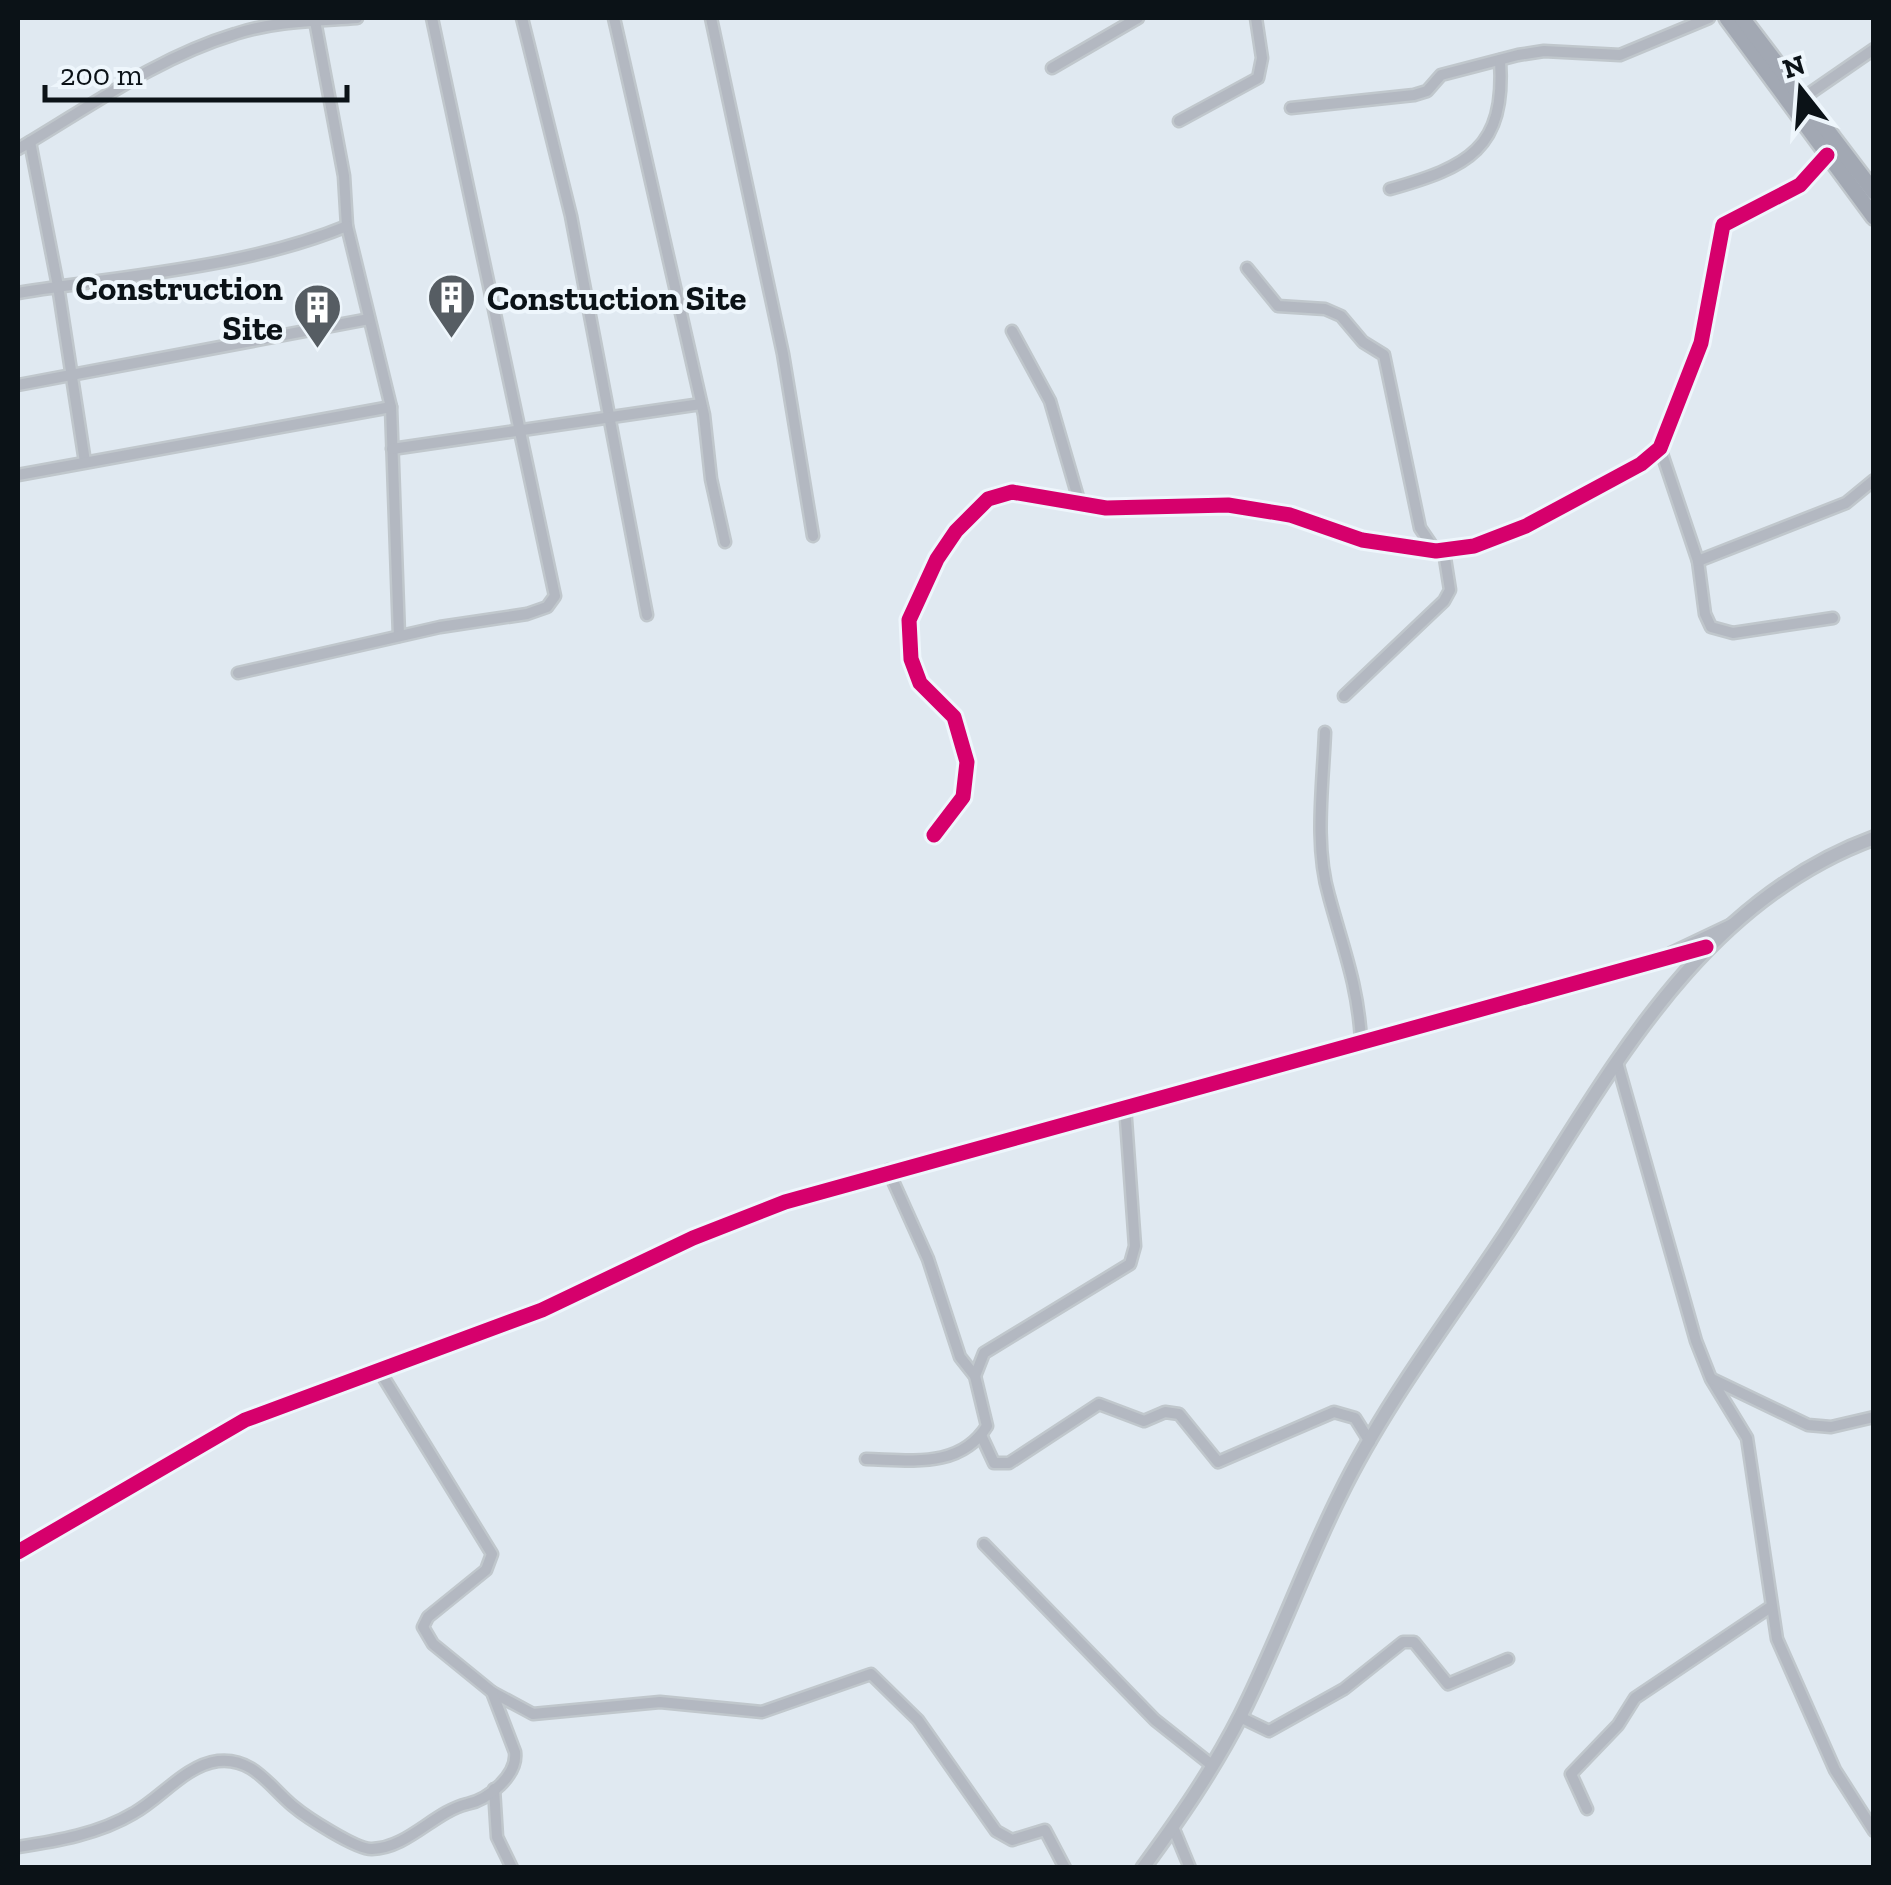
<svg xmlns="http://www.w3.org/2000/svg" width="1891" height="1885" viewBox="0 0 1891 1885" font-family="'Zilla Slab',serif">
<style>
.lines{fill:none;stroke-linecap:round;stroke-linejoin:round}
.minor-casing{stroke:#c0c7cc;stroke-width:15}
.tertiary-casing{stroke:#c0c7cc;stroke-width:18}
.primary-casing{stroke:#c0c7cc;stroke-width:20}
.minor{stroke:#b3b8c1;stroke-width:10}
.tertiary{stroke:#b3b8c1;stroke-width:12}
.primary{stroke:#a2a8b3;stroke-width:15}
.cycleway-casing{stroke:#eef6fc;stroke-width:21}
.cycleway{stroke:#d6006c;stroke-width:15}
.labels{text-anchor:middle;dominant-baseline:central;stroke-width:8;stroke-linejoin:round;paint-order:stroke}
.poi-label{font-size:35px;font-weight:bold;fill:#0b1217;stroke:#eef6fc;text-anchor:end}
</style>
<rect width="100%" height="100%" fill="#e0e9f1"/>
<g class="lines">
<defs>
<g id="minor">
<path d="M522,18L571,216L647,615"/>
<path d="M614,18L704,415L711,479L725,542"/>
<path d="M711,18L783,354L813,536"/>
<path d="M315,21L344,176L347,226L391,407L399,636"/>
<path d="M1052,68L1138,18"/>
<path d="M1803,98L1874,49"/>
<path d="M1291,108L1414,95L1427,91L1441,75L1518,55L1544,51L1620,55L1709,18"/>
<path d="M1179,121L1258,78L1262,58L1256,18"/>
<path d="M30,142L58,286L85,462"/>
<path d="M18,149C88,108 156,58 235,34C274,21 316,21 357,18"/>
<path d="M1390,189C1468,167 1506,149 1500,60"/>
<path d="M1247,268L1278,306L1325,309L1341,316L1363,342L1384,355L1420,528L1435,550"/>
<path d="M18,293C126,275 245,268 347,226"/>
<path d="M1012,331L1050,401L1080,504"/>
<path d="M18,385L369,319"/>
<path d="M1660,448L1698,561L1705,614L1711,627L1733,633L1833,618"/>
<path d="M392,449L701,404"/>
<path d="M18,475L391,407"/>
<path d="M1698,561L1846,503L1874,480"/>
<path d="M238,673L440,627L527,614L547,607L555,596L432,18"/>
<path d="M1344,696L1444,601L1450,590L1444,552"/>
<path d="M1325,732C1323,785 1314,845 1329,896C1343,948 1358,985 1361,1040"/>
<path d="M934,835L963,797L967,762L954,717L920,683L911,659L909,620L937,559L956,531L988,499L1012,492L1106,508L1228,505L1290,515L1362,540L1436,551L1474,546L1526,526L1641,464L1660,448L1701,343L1723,225L1800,185L1827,155"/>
<path d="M1671,953L1732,924"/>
<path d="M1617,1062L1696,1341L1711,1379L1747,1438L1777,1639L1835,1770L1874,1831"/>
<path d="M975,1376L984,1353L1130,1264L1135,1246L1125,1106"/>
<path d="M1712,1379L1808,1425L1831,1427L1874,1417"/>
<path d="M981,1435L994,1463H1009L1099,1404L1144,1421L1165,1412L1179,1414L1218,1462L1334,1412L1355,1418L1370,1442"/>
<path d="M866,1459C911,1460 960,1469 987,1426L975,1376L960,1357L928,1259L888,1170"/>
<path d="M984,1544L1155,1720L1213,1766"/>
<path d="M18,1552L245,1420L542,1310L693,1238L785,1202L1706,947"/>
<path d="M492,1692L533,1714L660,1702L762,1712L871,1674L918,1720L996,1831L1012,1840L1045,1830L1065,1868"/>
<path d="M1240,1717L1269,1731L1344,1689L1403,1642H1414L1448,1684L1508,1659"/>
<path d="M494,1789L497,1837L512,1868"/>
<path d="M1587,1809L1571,1774L1618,1725L1635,1698L1769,1608"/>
<path d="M1173,1827L1190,1868"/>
<path d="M18,1847C57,1841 99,1834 134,1813C161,1798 186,1765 218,1761C253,1757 269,1786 293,1806C306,1817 357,1850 372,1849C408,1848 434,1812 467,1804C488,1800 518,1775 515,1752L492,1692L433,1644L423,1627L428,1617L486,1570L492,1554L379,1370"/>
</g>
<path id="tertiary" d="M1143,1868C1179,1819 1213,1770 1241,1715C1277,1644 1304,1567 1340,1495C1385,1403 1449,1320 1506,1234C1605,1083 1693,904 1874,838"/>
<g id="primary">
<path d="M1727,18L1874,217"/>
<path d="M1742,18L1874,192"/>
</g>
</defs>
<use href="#minor" class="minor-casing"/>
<use href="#tertiary" class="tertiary-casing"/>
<use href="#primary" class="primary-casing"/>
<use href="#minor" class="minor"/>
<use href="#tertiary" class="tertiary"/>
<use href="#primary" class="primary"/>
<defs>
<g id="cycleway">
<path d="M934,835L963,797L967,762L954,717L920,683L911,659L909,620L937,559L956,531L988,499L1012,492L1106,508L1228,505L1290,515L1362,540L1436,551L1474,546L1526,526L1641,464L1660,448L1701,343L1723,225L1800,185L1827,155"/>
<path d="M18,1552L245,1420L542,1310L693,1238L785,1202L1706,947"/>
</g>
</defs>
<use href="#cycleway" class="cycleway-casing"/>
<use href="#cycleway" class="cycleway"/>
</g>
<defs>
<symbol id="building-pin" viewBox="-11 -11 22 30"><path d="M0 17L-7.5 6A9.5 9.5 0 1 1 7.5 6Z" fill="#565d63" stroke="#eef6fc"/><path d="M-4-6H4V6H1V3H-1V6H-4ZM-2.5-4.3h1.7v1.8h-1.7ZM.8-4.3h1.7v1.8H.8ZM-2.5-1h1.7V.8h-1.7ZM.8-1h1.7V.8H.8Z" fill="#fff"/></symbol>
</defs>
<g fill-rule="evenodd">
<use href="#building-pin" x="424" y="270" width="55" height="75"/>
<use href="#building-pin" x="290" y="280" width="55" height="75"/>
</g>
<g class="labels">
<g class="poi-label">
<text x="283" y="288">Construction<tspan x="283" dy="40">Site</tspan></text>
<text x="487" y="298" text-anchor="start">Constuction Site</text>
</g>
</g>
<rect width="1891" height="1885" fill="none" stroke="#0b1217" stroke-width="40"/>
<g transform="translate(1801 90) rotate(343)" stroke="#eef6fc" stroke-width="8" paint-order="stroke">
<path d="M0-8L18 38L0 25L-18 38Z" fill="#0b1217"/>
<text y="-15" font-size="28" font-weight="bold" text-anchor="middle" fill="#0b1217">N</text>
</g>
<path d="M45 85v15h302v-15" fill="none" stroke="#0b1217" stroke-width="5"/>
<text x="60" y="85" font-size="30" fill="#0b1217" stroke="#eef6fc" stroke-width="8" paint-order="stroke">200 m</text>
</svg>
